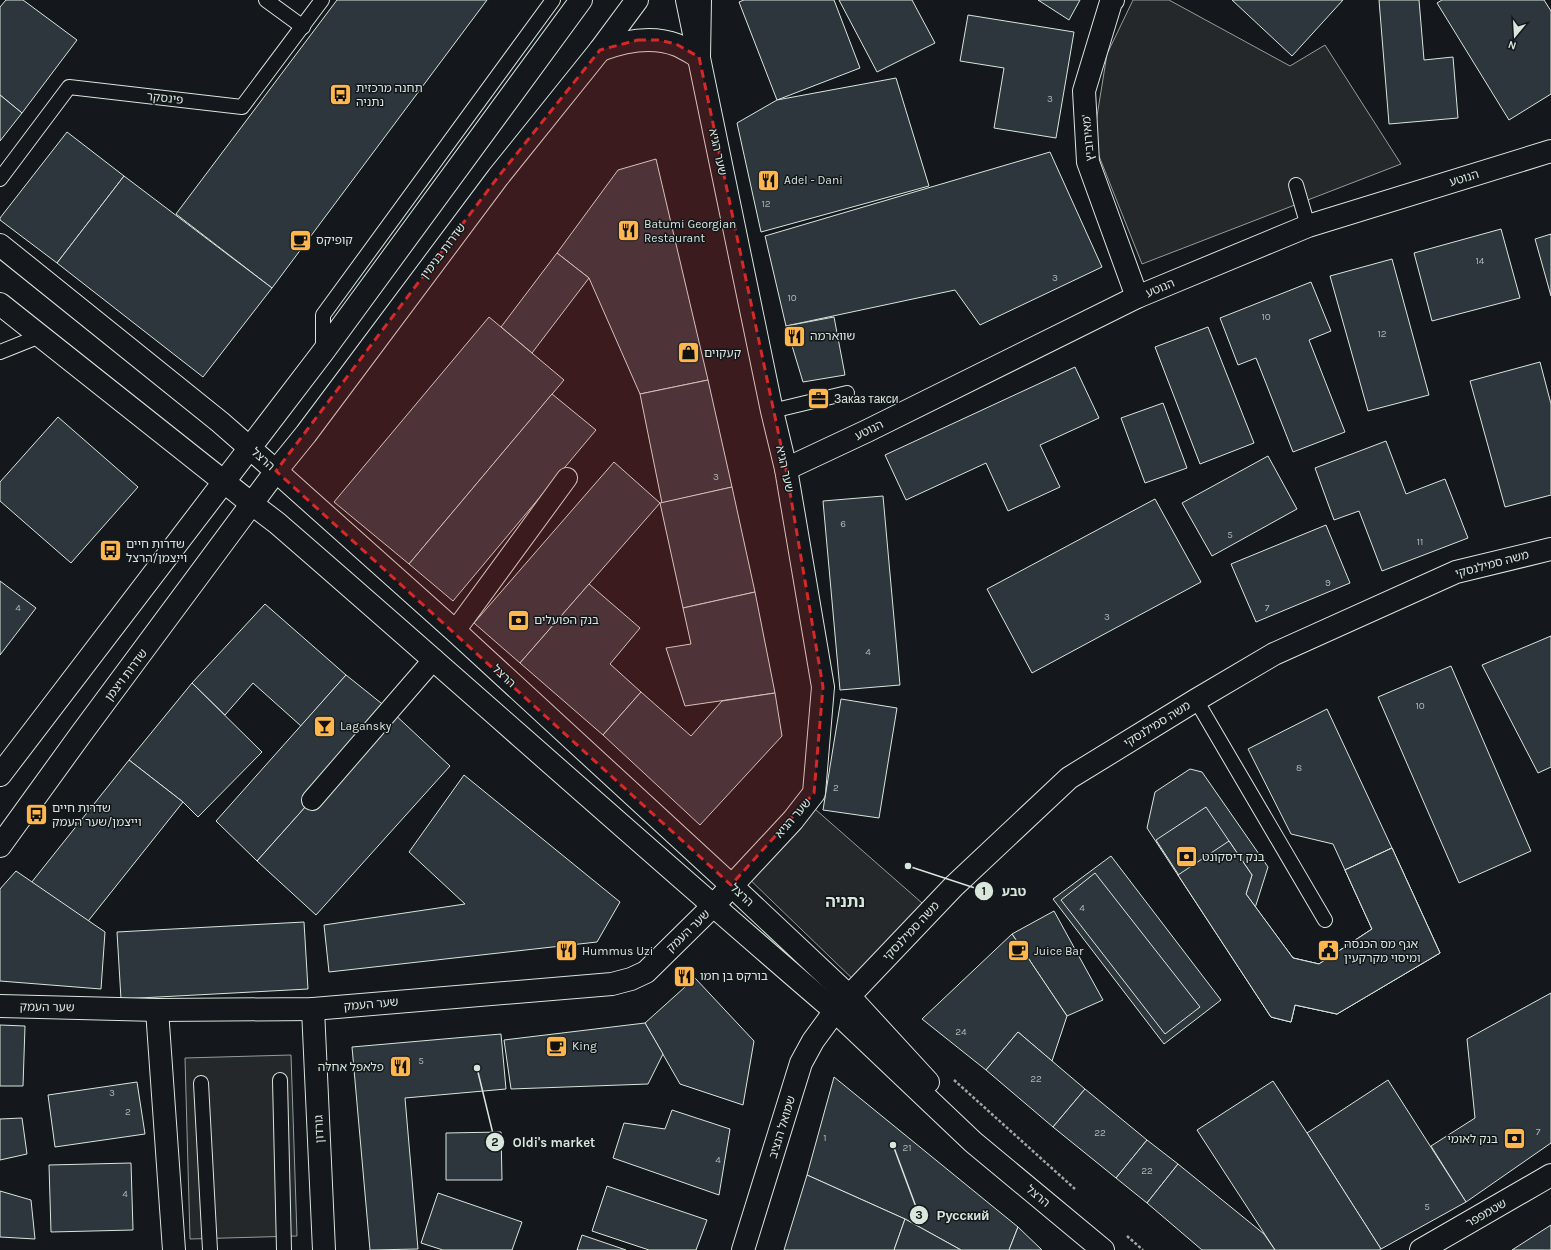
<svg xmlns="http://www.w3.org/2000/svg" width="1551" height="1250" viewBox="0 0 1551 1250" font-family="Karla,'Noto Sans Hebrew',sans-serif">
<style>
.parking{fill:#24282b;stroke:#939e99}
.building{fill:#2c363c;stroke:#d8e6dc}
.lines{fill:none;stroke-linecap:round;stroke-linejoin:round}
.service-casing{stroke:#d8e6dc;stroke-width:16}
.pedestrian-casing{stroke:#d8e6dc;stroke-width:22}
.minor-casing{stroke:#d8e6dc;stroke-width:24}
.tertiary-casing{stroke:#d8e6dc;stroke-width:24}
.secondary-casing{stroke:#d8e6dc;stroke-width:24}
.path{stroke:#9da8a2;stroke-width:2.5;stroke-dasharray:3 2;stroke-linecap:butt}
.service{stroke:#14181c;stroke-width:14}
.pedestrian{stroke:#14181c;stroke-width:20}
.minor{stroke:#14181c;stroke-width:22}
.tertiary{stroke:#14181c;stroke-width:22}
.secondary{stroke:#14181c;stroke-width:22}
.marked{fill:#d62828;fill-opacity:0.2;stroke:#d62828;stroke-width:3;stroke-dasharray:8 5;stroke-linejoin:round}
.labels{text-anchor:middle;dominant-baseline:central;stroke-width:3;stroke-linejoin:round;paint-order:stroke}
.number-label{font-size:10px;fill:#adbab4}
.poi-label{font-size:12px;fill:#d8e6dc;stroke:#14181c;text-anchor:start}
.street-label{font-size:12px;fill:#d8e6dc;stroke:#14181c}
.district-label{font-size:16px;font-weight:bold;fill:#d8e6dc;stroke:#14181c}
.leader{fill:none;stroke:#d8e6dc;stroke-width:1.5}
.callout-dot{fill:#d8e6dc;stroke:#14181c;stroke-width:1.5}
.mark-label{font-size:12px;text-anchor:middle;font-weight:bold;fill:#111}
.callout-label{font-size:13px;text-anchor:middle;font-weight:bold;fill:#d8e6dc;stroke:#14181c;stroke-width:3;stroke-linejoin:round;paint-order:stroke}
</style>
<rect width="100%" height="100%" fill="#14181c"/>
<g class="parking">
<path d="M1133,0H1169L1290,66L1325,45L1401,164L1142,264L1093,141L1107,54Z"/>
<path d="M807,802L930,910L860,986L743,873Z"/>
<path d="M291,1055L297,1236L190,1239L185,1058Z"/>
</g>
<g class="building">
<path d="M6,0H23L77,40L22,113L0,95V7Z"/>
<path d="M337,0H487L272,288L176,214Z"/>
<path d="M744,0H834L860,68L777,100L739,2Z"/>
<path d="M839,0H912L935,43L877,72Z"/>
<path d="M1038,0H1080L1069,20Z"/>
<path d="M1232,0H1343L1292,56Z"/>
<path d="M1379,0H1419L1424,60L1453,57L1458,118L1389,124Z"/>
<path d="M1442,0H1544L1551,11V94L1509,120L1437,3Z"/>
<path d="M968,15L1074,32L1056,138L994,128L1004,68L960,61Z"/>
<path d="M896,78L929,186L761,232L737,123L777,100Z"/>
<path d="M0,95L22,113L0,141Z"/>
<path d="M67,132L124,176L57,263L0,220V218Z"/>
<path d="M1050,152L1102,267L980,325L955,290L786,326L765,236Z"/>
<path d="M656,159L708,380L640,394L589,278L557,253L618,170Z"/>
<path d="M124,176L272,288L203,377L57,263Z"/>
<path d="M1501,229L1520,298L1432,321L1414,253Z"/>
<path d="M1551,234V296L1535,239Z"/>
<path d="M557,253L589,278L532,353L501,327Z"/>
<path d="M1392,259L1429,395L1368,411L1330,276Z"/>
<path d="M1311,282L1331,331L1309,340L1345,432L1293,452L1256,358L1238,365L1220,318Z"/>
<path d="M489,317L564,380L409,564L334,502Z"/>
<path d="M834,317L845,375L803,382L786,326Z"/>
<path d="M1208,327L1254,443L1200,464L1155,347Z"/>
<path d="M1540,362L1551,404V495L1505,507L1470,381Z"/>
<path d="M1075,367L1099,418L1040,445L1060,487L1008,511L986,463L906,500L885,455Z"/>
<path d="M708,380L732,487L662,503L640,394Z"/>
<path d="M552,394L596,430L453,601L409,564Z"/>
<path d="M1163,403L1187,468L1145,483L1121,418Z"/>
<path d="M58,417L138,487L71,563L0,501V482Z"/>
<path d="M1386,441L1406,494L1445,479L1468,538L1382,571L1359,511L1334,520L1315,468Z"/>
<path d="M1268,456L1297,509L1212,556L1182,503Z"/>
<path d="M614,462L660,503L520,663L474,623Z"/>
<path d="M732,487L755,592L683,608L660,503Z"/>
<path d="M883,496L900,685L840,690L823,501Z"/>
<path d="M1155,499L1201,582L1032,673L987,589Z"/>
<path d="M1326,525L1350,583L1256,622L1231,564Z"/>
<path d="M0,581L36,608L0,655Z"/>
<path d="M589,584L640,628L610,664L641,692L603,735L520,663Z"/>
<path d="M755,592L775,693L685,706L666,648L691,644L683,608Z"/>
<path d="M265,604L346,675L301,726L253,683L225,715L192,683Z"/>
<path d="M1551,636V767L1538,773L1482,665Z"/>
<path d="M1451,666L1531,851L1459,883L1378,697Z"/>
<path d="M346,675L391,711L257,861L216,821Z"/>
<path d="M192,683L262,752L198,817L183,802L129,760Z"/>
<path d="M641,692L691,736L722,701L775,693L782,736L700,825L603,735Z"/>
<path d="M841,699L897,708L879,818L823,810Z"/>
<path d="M1327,709L1392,848L1345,870L1333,844L1291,834L1248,749Z"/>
<path d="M391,711L450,766L316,915L257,861Z"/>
<path d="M129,760L183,802L85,925L31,883Z"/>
<path d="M1190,769L1202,772L1268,867L1255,908L1293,958L1319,964L1372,929L1345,870L1392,848L1440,953L1337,1014L1295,1005L1291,1022L1271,1017L1147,828L1155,792Z"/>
<path d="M464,775L620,902L597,942L329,972L324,925L465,904L409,852Z"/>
<path d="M1206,807L1252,875L1246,894L1293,958L1319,964L1372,929L1345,870L1392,848L1440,953L1337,1014L1295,1005L1291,1022L1271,1017L1156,840Z"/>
<path d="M1229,841L1252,875L1246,894L1293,958L1319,964L1372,929L1345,870L1392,848L1440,953L1337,1014L1295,1005L1291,1022L1271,1017L1178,875Z"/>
<path d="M1111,856L1221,1000L1164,1044L1053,899Z"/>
<path d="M16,871L105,932L101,989L0,981V889Z"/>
<path d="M1095,873L1200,1007L1165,1034L1061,900Z"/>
<path d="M1054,911L1103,1000L1067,1016L1012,934Z"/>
<path d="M304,922L308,989L121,999L117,932Z"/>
<path d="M1012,934L1067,1016L1052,1061L1018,1032L986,1070L922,1019Z"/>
<path d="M695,978L754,1041L743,1105L680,1084L645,1023Z"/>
<path d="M1551,993V1143L1466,1202L1431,1146L1475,1118L1467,1039Z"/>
<path d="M645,1023L663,1054L648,1084L511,1089L504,1040Z"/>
<path d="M0,1025L25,1026L23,1086H0Z"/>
<path d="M1018,1032L1085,1089L1053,1127L986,1070Z"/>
<path d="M501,1034L506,1089L405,1098L418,1249L370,1250L352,1047Z"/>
<path d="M834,1077L1018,1227L1009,1250H961L905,1219L807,1175Z"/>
<path d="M1388,1080L1466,1202L1381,1249L1307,1133Z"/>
<path d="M1273,1081L1307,1133L1381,1249L1379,1250H1275L1197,1130Z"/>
<path d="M137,1082L145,1134L55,1147L48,1095Z"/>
<path d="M1085,1089L1147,1140L1116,1178L1053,1127Z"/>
<path d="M672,1110L730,1129L719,1195L613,1158L624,1123L665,1129Z"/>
<path d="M22,1118L27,1154L0,1160V1119Z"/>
<path d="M501,1132L502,1180H446V1133Z"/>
<path d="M1147,1140L1178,1164L1147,1203L1116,1178Z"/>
<path d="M131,1163L133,1230L51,1232L49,1165Z"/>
<path d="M1178,1164L1264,1234L1275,1250H1202L1147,1203Z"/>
<path d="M807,1175L905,1219L894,1250H784Z"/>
<path d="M607,1186L707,1220L696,1250H649L592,1231Z"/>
<path d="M0,1191L31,1200L35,1239L0,1237Z"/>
<path d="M438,1193L522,1222L512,1250H443L421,1243Z"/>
<path d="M905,1219L961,1250H894Z"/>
<path d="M1551,1225V1250H1512Z"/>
<path d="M1018,1227L1042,1250H1009Z"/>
<path d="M582,1235L626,1250H577Z"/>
</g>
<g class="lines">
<defs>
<g id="service">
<path d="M266,0L303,27"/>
<path d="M0,179L69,87L242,107L322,0"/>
<path d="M1296,185L1308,226"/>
<path d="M323,351V315L553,0"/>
<path d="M0,352L40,336"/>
<path d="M772,411L847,393"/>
<path d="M1196,700L1325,920"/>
<path d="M280,1080L284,1250"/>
<path d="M201,1083L210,1250"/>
</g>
<g id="pedestrian">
<path d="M455,631L567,478"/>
<path d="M312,800L434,659"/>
</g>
<g id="minor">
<path d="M1113,0L1111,2L1084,91L1088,162L1137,297"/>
<path d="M786,469L867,431L1137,297L1308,226L1551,151"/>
<path d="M849,996L928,1082"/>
<path d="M0,1006L157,1010L313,1009L612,984L631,979L646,972L713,906L793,820L814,793L823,687L786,469L772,411L687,0"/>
<path d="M313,1009L324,1250"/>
<path d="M157,1010L174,1250"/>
<path d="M743,1250L801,1063L813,1041L835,1011L973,1142L1103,1250"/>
<path d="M1421,1250L1551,1175"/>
</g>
<g id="tertiary">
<path d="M276,471L455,631L731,885L849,996"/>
<path d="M252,504L277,523C464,685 647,850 835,1011L954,886L1069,778L1196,700L1274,654L1456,572L1551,549"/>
</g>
<g id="secondary">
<path d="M600,50C624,41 651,35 677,45C684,48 692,53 699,57L700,0"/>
<path d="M0,245L220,422L276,471"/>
<path d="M0,304L252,504"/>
<path d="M0,775L323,352L581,0"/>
<path d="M0,846L81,734L276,471L306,434L498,177L600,50L637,0"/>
</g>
</defs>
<use href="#service" class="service-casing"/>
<use href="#pedestrian" class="pedestrian-casing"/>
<use href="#minor" class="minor-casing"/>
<use href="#tertiary" class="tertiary-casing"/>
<use href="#secondary" class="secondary-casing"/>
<g class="path">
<path d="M954,1080L1075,1189"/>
<path d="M1127,1236L1143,1250"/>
</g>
<use href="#service" class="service"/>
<use href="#pedestrian" class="pedestrian"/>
<use href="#minor" class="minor"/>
<use href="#tertiary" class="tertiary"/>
<use href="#secondary" class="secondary"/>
</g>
<path class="marked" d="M638,40H658L676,44L699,57L786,469L823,687L814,793L731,885L276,471L498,177L600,50Z"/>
<defs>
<symbol id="bus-square" viewBox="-11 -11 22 22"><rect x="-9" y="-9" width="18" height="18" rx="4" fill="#ffb74d" stroke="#14181c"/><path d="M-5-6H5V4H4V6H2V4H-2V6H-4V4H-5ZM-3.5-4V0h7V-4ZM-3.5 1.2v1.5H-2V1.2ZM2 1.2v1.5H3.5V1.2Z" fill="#111"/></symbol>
<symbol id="restaurant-square" viewBox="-11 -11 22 22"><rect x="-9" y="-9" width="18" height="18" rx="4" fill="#ffb74d" stroke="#14181c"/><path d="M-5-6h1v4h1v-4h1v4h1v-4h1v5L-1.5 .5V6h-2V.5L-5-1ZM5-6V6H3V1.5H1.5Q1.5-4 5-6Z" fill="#111"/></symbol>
<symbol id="cafe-square" viewBox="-11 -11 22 22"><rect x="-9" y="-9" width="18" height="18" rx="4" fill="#ffb74d" stroke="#14181c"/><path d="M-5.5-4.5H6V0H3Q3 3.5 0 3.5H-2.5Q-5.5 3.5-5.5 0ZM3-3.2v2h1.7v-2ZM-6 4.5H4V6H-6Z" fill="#111"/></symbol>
<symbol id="shop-square" viewBox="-11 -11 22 22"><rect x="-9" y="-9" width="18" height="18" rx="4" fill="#ffb74d" stroke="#14181c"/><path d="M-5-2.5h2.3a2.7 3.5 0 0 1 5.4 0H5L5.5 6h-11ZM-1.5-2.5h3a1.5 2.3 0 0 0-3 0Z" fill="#111"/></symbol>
<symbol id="office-square" viewBox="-11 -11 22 22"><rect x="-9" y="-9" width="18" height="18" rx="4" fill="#ffb74d" stroke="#14181c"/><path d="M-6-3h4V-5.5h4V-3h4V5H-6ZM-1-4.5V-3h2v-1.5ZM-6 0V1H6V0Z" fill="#111"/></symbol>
<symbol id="bank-square" viewBox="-11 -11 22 22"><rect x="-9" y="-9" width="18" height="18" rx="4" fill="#ffb74d" stroke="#14181c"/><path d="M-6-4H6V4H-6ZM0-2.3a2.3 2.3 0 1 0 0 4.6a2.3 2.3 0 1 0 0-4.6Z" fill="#111"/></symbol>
<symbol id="bar-square" viewBox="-11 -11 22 22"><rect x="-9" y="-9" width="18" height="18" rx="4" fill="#ffb74d" stroke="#14181c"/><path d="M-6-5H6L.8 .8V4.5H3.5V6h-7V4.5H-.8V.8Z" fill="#111"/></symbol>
<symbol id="civic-square" viewBox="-11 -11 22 22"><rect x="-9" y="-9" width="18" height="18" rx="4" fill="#ffb74d" stroke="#14181c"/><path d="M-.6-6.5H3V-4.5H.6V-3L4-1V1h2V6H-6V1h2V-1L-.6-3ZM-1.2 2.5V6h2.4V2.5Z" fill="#111"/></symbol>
</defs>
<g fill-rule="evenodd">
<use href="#bus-square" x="328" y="82" width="25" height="25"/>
<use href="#restaurant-square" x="756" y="168" width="25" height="25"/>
<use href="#restaurant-square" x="616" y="218" width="25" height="25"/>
<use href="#cafe-square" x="288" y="228" width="25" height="25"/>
<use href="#restaurant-square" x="782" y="324" width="25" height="25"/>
<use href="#shop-square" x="676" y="340" width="25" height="25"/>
<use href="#office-square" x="806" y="386" width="25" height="25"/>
<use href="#bus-square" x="98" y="538" width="25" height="25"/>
<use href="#bank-square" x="506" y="608" width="25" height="25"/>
<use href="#bar-square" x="312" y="714" width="25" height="25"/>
<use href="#bus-square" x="24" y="802" width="25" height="25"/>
<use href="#bank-square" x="1174" y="844" width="25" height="25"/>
<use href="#restaurant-square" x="554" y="938" width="25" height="25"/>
<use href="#cafe-square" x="1006" y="938" width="25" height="25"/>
<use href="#civic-square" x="1316" y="938" width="25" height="25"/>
<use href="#restaurant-square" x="672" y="964" width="25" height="25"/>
<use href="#cafe-square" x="544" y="1034" width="25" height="25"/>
<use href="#restaurant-square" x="388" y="1054" width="25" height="25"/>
<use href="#bank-square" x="1502" y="1126" width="25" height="25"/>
</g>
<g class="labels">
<g class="number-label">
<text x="1050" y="99">3</text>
<text x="766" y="204">12</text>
<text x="1480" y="261">14</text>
<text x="1055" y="278">3</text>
<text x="792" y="298">10</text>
<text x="1266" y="317">10</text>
<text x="1382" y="334">12</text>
<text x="716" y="477">3</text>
<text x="843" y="524">6</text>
<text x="1230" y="535">5</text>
<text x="1420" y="542">11</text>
<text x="1328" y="583">9</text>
<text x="18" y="608">4</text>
<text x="1267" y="608">7</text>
<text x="1107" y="617">3</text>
<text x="868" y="652">4</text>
<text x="1420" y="706">10</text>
<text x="1299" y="768">8</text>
<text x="836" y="788">2</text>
<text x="1082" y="908">4</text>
<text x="961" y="1032">24</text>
<text x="421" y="1061">5</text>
<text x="1036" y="1079">22</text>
<text x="112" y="1093">3</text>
<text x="128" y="1112">2</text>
<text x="1538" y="1132">7</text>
<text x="1100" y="1133">22</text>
<text x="825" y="1138">1</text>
<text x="907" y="1148">21</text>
<text x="718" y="1160">4</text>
<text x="1147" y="1171">22</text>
<text x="125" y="1194">4</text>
<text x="1427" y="1207">5</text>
</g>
<g class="poi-label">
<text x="356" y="88">תחנה מרכזית<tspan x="356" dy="14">נתניה</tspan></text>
<text x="784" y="180">Adel - Dani</text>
<text x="644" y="224">Batumi Georgian<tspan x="644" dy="14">Restaurant</tspan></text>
<text x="316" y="240">קופיקס</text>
<text x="810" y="336">שווארמה</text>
<text x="704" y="353">קעקוים</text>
<text x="834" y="399">Заказ такси</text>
<text x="126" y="544">שדרות חיים<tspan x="126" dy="14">וייצמן/הרצל</tspan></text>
<text x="534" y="620">בנק הפועלים</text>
<text x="340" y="726">Lagansky</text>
<text x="52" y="808">שדרות חיים<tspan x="52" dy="14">וייצמן/שער העמק</tspan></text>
<text x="1202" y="857">בנק דיסקונט</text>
<text x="1344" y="944">אגף מס הכנסה<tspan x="1344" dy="14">ומיסוי מקרקעין</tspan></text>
<text x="582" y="951">Hummus Uzi</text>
<text x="1034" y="951">Juice Bar</text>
<text x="700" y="976">בורקס בן חמו</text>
<text x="572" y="1046">King</text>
<text x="384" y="1067" text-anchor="end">פלאפל אחלה</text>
<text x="1498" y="1139" text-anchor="end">בנק לאומי</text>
</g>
<g class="street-label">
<text transform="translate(165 98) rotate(6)">פינסקר</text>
<text transform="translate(1088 138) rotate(-95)">מאירוביץ'</text>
<text transform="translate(718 152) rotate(78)">שער הגיא</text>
<text transform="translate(1464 178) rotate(-17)">הנוטע</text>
<text transform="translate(443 251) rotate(-53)">שדרות בנימין</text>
<text transform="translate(1160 288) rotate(-23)">הנוטע</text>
<text transform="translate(869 430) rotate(-26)">הנוטע</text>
<text transform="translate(263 459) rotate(42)">הרצל</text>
<text transform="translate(785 469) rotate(78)">שער הגיא</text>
<text transform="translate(1492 564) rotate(-15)">משה סמילנסקי</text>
<text transform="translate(126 675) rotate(-53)">שדרות ויצמן</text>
<text transform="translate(504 676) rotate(43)">הרצל</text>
<text transform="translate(1157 724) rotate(-32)">משה סמילנסקי</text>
<text transform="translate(793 818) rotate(-49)">שער הגיא</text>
<text transform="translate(742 895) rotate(43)">הרצל</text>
<text transform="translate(688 931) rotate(-44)">שער העמק</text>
<text transform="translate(911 931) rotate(-47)">משה סמילנסקי</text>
<text transform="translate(371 1004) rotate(-5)">שער העמק</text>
<text transform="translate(47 1007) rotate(1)">שער העמק</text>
<text transform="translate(782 1127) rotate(-73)">שמואל הנציב</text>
<text transform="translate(319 1129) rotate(-93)">גורדון</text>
<text transform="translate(1038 1196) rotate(40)">הרצל</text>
<text transform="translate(1486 1213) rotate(-30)">שטמפפר</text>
</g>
<g class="district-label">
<text x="845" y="901">נתניה</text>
</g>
</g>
<path class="leader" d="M908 866L984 891M477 1068L495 1142M893 1145L919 1215"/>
<g class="callout-dot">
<circle cx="908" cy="866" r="4"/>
<circle cx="477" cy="1068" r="4"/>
<circle cx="893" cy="1145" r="4"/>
<circle cx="984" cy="891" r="10"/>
<circle cx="495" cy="1142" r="10"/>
<circle cx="919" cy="1215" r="10"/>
</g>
<g class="mark-label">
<text x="984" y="895">1</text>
<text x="495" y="1146">2</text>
<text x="919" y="1219">3</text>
</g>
<g class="callout-label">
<text x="1014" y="896">טבע</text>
<text x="554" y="1147">Oldi's market</text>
<text x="963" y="1220">Русский</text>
</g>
<g transform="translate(1515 36) rotate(198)" stroke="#14181c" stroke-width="3" paint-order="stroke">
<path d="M0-3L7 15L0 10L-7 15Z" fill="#d8e6dc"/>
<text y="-6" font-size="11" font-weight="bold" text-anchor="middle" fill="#d8e6dc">N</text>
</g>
</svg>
